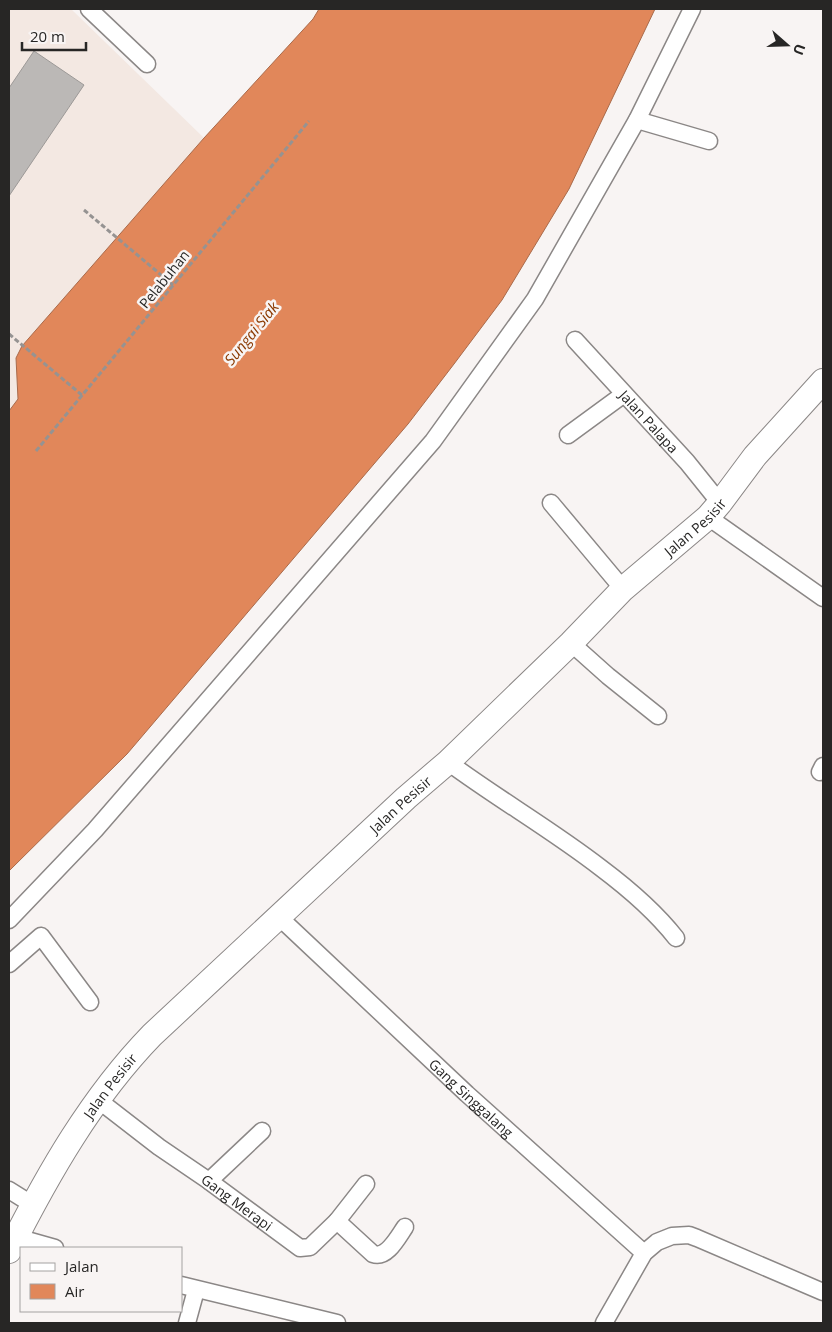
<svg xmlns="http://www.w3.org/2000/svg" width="832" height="1332" viewBox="0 0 832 1332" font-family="'Open Sans',sans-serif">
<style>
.built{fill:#f3e8e2}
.water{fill:#e1875a;stroke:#a96a4a}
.building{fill:#bbb8b6;stroke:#9c9997}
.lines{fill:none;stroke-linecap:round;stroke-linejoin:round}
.street-casing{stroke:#8b8786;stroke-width:19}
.secondary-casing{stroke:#8b8786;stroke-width:26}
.path{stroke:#959392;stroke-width:3;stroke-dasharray:5 2.5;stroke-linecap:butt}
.street{stroke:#fff;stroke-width:16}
.secondary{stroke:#fff;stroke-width:24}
.labels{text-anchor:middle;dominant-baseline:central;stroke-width:5;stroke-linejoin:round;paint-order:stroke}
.street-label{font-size:14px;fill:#272625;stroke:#f8f4f3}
.water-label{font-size:15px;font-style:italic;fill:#8a3900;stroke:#f8f4f3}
</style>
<rect width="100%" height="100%" fill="#f8f4f3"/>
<path class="built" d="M9,9H71L204,138L22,346L16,358L18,399L9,411Z"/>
<path class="water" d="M319,9H655L569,189L502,300L454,364L408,424L127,754L9,871V411L18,399L16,358L22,346L204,138L313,19Z"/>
<path class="building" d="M34,51L84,85L9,196V88Z"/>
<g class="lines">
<defs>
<g id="street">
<path d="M89,9L147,64"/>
<path d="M637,120L709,141"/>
<path id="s1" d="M575,340L687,462L720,503"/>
<path d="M568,435L624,394"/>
<path d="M551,503L623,589"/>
<path d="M708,517L823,598"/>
<path d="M571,643L608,676L658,716"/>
<path d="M448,762C498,799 552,830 601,868C629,889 654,910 676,938"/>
<path d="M820,772L823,766"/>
<path id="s2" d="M279,917L467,1094L644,1253"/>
<path d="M9,920L95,830L433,441L535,299L637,120L692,9"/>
<path d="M9,964L41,936L90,1002"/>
<path id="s3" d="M97,1099L159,1147L209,1181L300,1248L310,1247L337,1221L366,1184"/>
<path d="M209,1181L262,1131"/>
<path d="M9,1190L33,1205"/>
<path d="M337,1221L373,1254C387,1259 398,1237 405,1227"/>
<path d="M16,1237L55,1248"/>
<path d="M181,1285L337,1323"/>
<path d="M187,1323L196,1290"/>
<path d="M604,1323L644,1253L657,1242L672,1236L689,1235L697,1238L823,1292"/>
</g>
<g id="secondary">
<path id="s4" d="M9,1251C48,1174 91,1098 152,1035L406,798L448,762L571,643L623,589L708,517L720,503L755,456L823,381"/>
</g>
</defs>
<use href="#street" class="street-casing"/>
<use href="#secondary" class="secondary-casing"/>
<g class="path">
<path d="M84,210L173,285"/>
<path d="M9,334L83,396"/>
<path d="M36,451L309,121"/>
</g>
<use href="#street" class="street"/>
<use href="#secondary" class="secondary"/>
</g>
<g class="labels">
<g class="street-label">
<text transform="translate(164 279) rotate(-51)">Pelabuhan</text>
<text stroke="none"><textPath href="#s1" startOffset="110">Jalan Palapa</textPath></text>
<text stroke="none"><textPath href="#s4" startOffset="1004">Jalan Pesisir</textPath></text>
<text stroke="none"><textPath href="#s4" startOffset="599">Jalan Pesisir</textPath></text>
<text stroke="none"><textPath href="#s4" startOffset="194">Jalan Pesisir</textPath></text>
<text stroke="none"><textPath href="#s2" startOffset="264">Gang Singgalang</textPath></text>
<text stroke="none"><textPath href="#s3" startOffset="174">Gang Merapi</textPath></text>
</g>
<g class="water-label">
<text transform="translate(251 333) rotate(-51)">Sungai Siak</text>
</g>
</g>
<rect width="832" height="1332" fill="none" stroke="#272625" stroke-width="20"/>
<rect x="20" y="1247" width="162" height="65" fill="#f8f4f3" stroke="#a4a2a1"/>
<rect x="30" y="1263" width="25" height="8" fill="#ffffff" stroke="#a4a2a1"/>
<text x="65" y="1272" font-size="15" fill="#272625">Jalan</text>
<rect x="30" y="1284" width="25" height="15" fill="#e1875a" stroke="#a4a2a1"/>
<text x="65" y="1297" font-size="15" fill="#272625">Air</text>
<g transform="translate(787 45) rotate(110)" stroke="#f8f4f3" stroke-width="4" paint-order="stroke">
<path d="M0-4L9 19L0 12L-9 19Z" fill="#272625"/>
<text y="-8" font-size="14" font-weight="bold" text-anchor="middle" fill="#272625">U</text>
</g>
<path d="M22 42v8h64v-8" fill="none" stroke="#272625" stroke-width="2.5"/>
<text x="30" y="42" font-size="15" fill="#272625" stroke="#f8f4f3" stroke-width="4" paint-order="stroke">20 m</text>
</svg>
